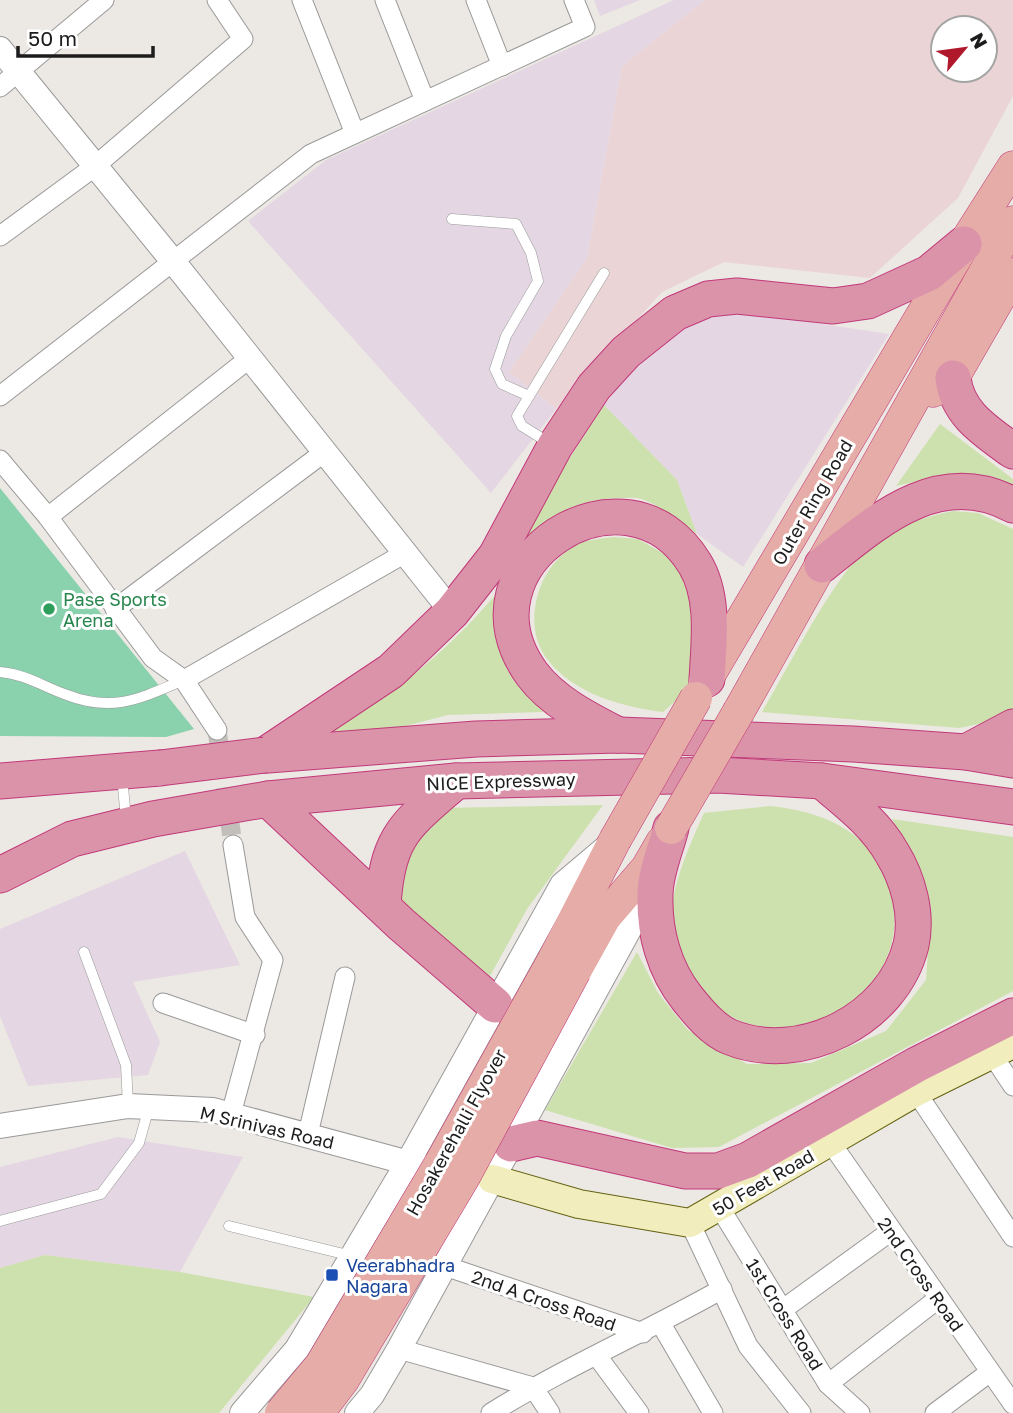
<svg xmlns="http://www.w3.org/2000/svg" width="1013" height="1413" viewBox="0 0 1013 1413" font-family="'Golos Text',sans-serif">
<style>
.commercial{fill:#ebd4d6;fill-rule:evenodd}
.industrial{fill:#e4d6e3}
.grass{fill:#cde1ae}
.pitch{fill:#8ad2ad}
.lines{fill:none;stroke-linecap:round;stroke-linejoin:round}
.minor-tunnel{stroke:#c2bfbb;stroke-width:19;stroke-dasharray:19 10;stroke-linecap:butt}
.service-casing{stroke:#999;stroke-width:11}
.minor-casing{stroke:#999;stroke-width:21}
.tertiary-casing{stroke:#999;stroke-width:26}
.secondary-casing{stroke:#646312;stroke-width:30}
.trunk-casing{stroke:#c13979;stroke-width:33}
.motorway-casing{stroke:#c13979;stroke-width:37}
.service{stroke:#fff;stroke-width:10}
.minor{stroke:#fff;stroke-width:19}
.tertiary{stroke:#fff;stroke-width:24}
.secondary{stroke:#f1edbc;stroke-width:28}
.trunk{stroke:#e6aca7;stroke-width:32}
.motorway{stroke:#db93aa;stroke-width:35}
.trunk-bridge-casing{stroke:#c13979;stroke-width:33;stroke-linecap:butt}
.motorway-bridge-casing{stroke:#c13979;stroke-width:37;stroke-linecap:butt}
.trunk-bridge{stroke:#e6aca7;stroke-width:32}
.motorway-bridge{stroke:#db93aa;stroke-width:35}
.leisure-dot{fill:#2e9e5b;stroke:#fff;stroke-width:2.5}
.transit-dot{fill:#1a4fb4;stroke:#fff;stroke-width:2.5}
.labels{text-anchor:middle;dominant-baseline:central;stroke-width:6;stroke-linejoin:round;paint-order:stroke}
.street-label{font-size:18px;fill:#1c1c1c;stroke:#fff}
.leisure-label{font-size:18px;fill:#27864d;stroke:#fff;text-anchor:start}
.transit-label{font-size:18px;fill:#164399;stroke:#fff;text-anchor:start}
</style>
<rect width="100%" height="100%" fill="#ece8e3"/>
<path class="commercial" d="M705,0H1013V96L958,198L870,278L724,262L662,292L556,409L509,372L587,258L622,66ZM943,28H985V70H943Z"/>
<g class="industrial">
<path d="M594,0H640L600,16Z"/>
<path d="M674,0H705L622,66L587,258L509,372L556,409L491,493L248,221L326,160Z"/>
<path d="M749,313L889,334L743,567L697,534L677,480L604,405L629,374L670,338L700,317Z"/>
<path d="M185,851L240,965L133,982L160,1042L148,1075L28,1086L0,1016V929Z"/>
<path d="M118,1137L243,1157L180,1272L45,1255L0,1268V1167Z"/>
</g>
<g class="grass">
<path d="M604,405L677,480L697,534C680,520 662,507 642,499C635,497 627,498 620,498C580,499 551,513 524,542L521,534Z"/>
<path d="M940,424L1013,479V490C978,464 934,478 896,486Z"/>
<path d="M953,511L978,513L1013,529V709L984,723L959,728L762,712C788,669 836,570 874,542C897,525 925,517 953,511Z"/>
<path d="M614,537L638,539L671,558L684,575L696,604V653L689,689L663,712C623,707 574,694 548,660C521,626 537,568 573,547C584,539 601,539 614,537Z"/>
<path d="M502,587C499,623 493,659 520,688C529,697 538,701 543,712L448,715L351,740L331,735L330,728C399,693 453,646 502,587Z"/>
<path d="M603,805L527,909L490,976L398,905L399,862L438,808Z"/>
<path d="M770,806C818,811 866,828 886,877C933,994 774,1085 694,986C688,978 675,966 673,956C662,906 684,858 704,813Z"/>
<path d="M892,819L1013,837V991L719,1147L672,1148L545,1110L637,952L658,993L688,1030L747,1064L811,1063L886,1031L926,980L931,909L917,864Z"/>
<path d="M45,1255L180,1272L314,1297L219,1413H0V1268Z"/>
</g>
<path class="pitch" d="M0,488L194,729L166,737L0,736Z"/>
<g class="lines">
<path class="minor-tunnel" d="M217,730L233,845"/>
<defs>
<g id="service">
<path d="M452,219L516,224L531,253L538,281L506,336L495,369L502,384L529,396"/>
<path d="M551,444L522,426L517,416L604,273"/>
<path d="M0,672C25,674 44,687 67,695C114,713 141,698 184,680"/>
<path d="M122,777L126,818"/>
<path d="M84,952L126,1065L128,1105"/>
<path d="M0,1221L101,1194L139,1143L149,1107"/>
<path d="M229,1226L352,1256"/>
</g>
<g id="minor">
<path d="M302,0L352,126"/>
<path d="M385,0L425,101"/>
<path d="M476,0L502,66"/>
<path d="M0,87L104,0"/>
<path d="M0,236L94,167L243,39L217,0"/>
<path d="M0,396L311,154L585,27L574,0"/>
<path d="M0,460L48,517L153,658L184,680L407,552"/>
<path d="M48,517L251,357"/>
<path d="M115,609L326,451"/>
<path d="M184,680L217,730"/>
<path d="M163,1003L255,1035"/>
<path d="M991,1053L1013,1086"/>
<path d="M916,1092L1013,1237"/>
<path d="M231,1114L273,960L245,917L233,845"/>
<path d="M308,1134L345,977"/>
<path d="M831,1143L1013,1404"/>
<path d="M720,1208L828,1384L860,1413"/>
<path d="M690,1223L748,1346L801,1413"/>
<path d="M445,1266L643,1333"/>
<path d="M782,1310L891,1231"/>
<path d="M661,1324L713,1413"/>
<path d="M399,1349L533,1387L550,1413"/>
<path d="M597,1356L639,1413"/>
<path d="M828,1384L939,1298"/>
<path d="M491,1413C565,1367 646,1332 722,1289"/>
<path d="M935,1413L990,1372"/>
</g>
<g id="tertiary">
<path d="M0,49L172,260L452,612"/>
<path d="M0,1126L128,1106L213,1110L420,1166"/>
<path d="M242,1413L297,1349L407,1164L562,885L607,847"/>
<path d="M357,1413L372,1395L399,1349L630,928L646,872"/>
</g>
<path id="secondary" d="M492,1179L579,1204L690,1223L916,1092L1013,1044"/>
<g id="trunk">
<path d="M933,391L953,378L1013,274"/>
<path d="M705,682L964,244L1013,167"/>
<path d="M739,711L1013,222"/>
<path d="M554,959L615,840"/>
<path d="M575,971L605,917L647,868L662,842"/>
</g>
<g id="motorway">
<path d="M953,378C957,414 986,431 1013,451"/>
<path d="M822,565C877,521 939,465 1013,505"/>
<path d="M618,735C587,719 553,702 532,674C451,563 627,451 695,564C715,597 709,642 707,679"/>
<path d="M966,752L1013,727"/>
<path d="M265,755L391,671L452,612L496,556L555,446L594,387L626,352L675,313L708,299L737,296L833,306L868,301L929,273L964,244"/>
<path d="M268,755L476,739L619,735L853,744L966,752L1013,760"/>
<path d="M0,781L160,768"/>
<path d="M268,799L401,924L495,1005"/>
<path d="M671,828C666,848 655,873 655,895C654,932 664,969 687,998C699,1013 713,1030 730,1037C801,1066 893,1019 911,945C918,914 908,879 892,853C875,823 848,803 822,781"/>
<path d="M0,875L72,839L153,819L268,799L456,781L718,775L822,781L1013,807"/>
<path d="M383,906C387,835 406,825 456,781"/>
<path d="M511,1144L537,1138L685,1171H718L748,1160L916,1065L1013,1016"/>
</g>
</defs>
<use href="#service" class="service-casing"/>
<use href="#minor" class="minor-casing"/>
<use href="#tertiary" class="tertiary-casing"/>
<use href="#secondary" class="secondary-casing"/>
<use href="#trunk" class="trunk-casing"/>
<use href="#motorway" class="motorway-casing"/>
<use href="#service" class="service"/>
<use href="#minor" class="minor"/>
<use href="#tertiary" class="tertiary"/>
<use href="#secondary" class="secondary"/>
<use href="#trunk" class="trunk"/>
<use href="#motorway" class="motorway"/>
<defs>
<g id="trunk-bridge">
<path d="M671,828L739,711"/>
<path d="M615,840L696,698"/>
<path d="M281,1413L321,1365L440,1164L554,959"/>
<path d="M318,1413L343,1380L464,1177L575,971"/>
</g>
<path id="motorway-bridge" d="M160,768L265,755"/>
</defs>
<use href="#trunk-bridge" class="trunk-bridge-casing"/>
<use href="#motorway-bridge" class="motorway-bridge-casing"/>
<use href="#trunk-bridge" class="trunk-bridge"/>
<use href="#motorway-bridge" class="motorway-bridge"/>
</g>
<circle class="leisure-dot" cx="49" cy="609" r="7"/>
<rect class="transit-dot" x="325" y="1268" width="14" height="14" rx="3.5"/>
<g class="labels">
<g class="street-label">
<text transform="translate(812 502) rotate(-60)">Outer Ring Road</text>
<text transform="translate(501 781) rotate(-2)">NICE Expressway</text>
<text transform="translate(267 1127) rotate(13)">M Srinivas Road</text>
<text transform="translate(456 1132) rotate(-61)">Hosakerehalli Flyover</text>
<text transform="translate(763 1182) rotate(-30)">50 Feet Road</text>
<text transform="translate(921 1274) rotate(55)">2nd Cross Road</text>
<text transform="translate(544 1300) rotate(19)">2nd A Cross Road</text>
<text transform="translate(785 1314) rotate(58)">1st Cross Road</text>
</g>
<g class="leisure-label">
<text x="63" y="599">Pase Sports<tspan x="63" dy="21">Arena</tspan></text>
</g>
<g class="transit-label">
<text x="346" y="1265">Veerabhadra<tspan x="346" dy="21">Nagara</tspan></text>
</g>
</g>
<g transform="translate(964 49) rotate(61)"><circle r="33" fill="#ffffff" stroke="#a4a4a4" stroke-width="2"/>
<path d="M0-5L12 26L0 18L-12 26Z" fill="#b0182c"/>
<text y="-10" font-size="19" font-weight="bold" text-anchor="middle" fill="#1c1c1c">N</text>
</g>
<path d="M18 46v10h135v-10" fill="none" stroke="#1c1c1c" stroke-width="3.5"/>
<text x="28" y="46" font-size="21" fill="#1c1c1c" stroke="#ffffff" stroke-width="5" paint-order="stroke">50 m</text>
</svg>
